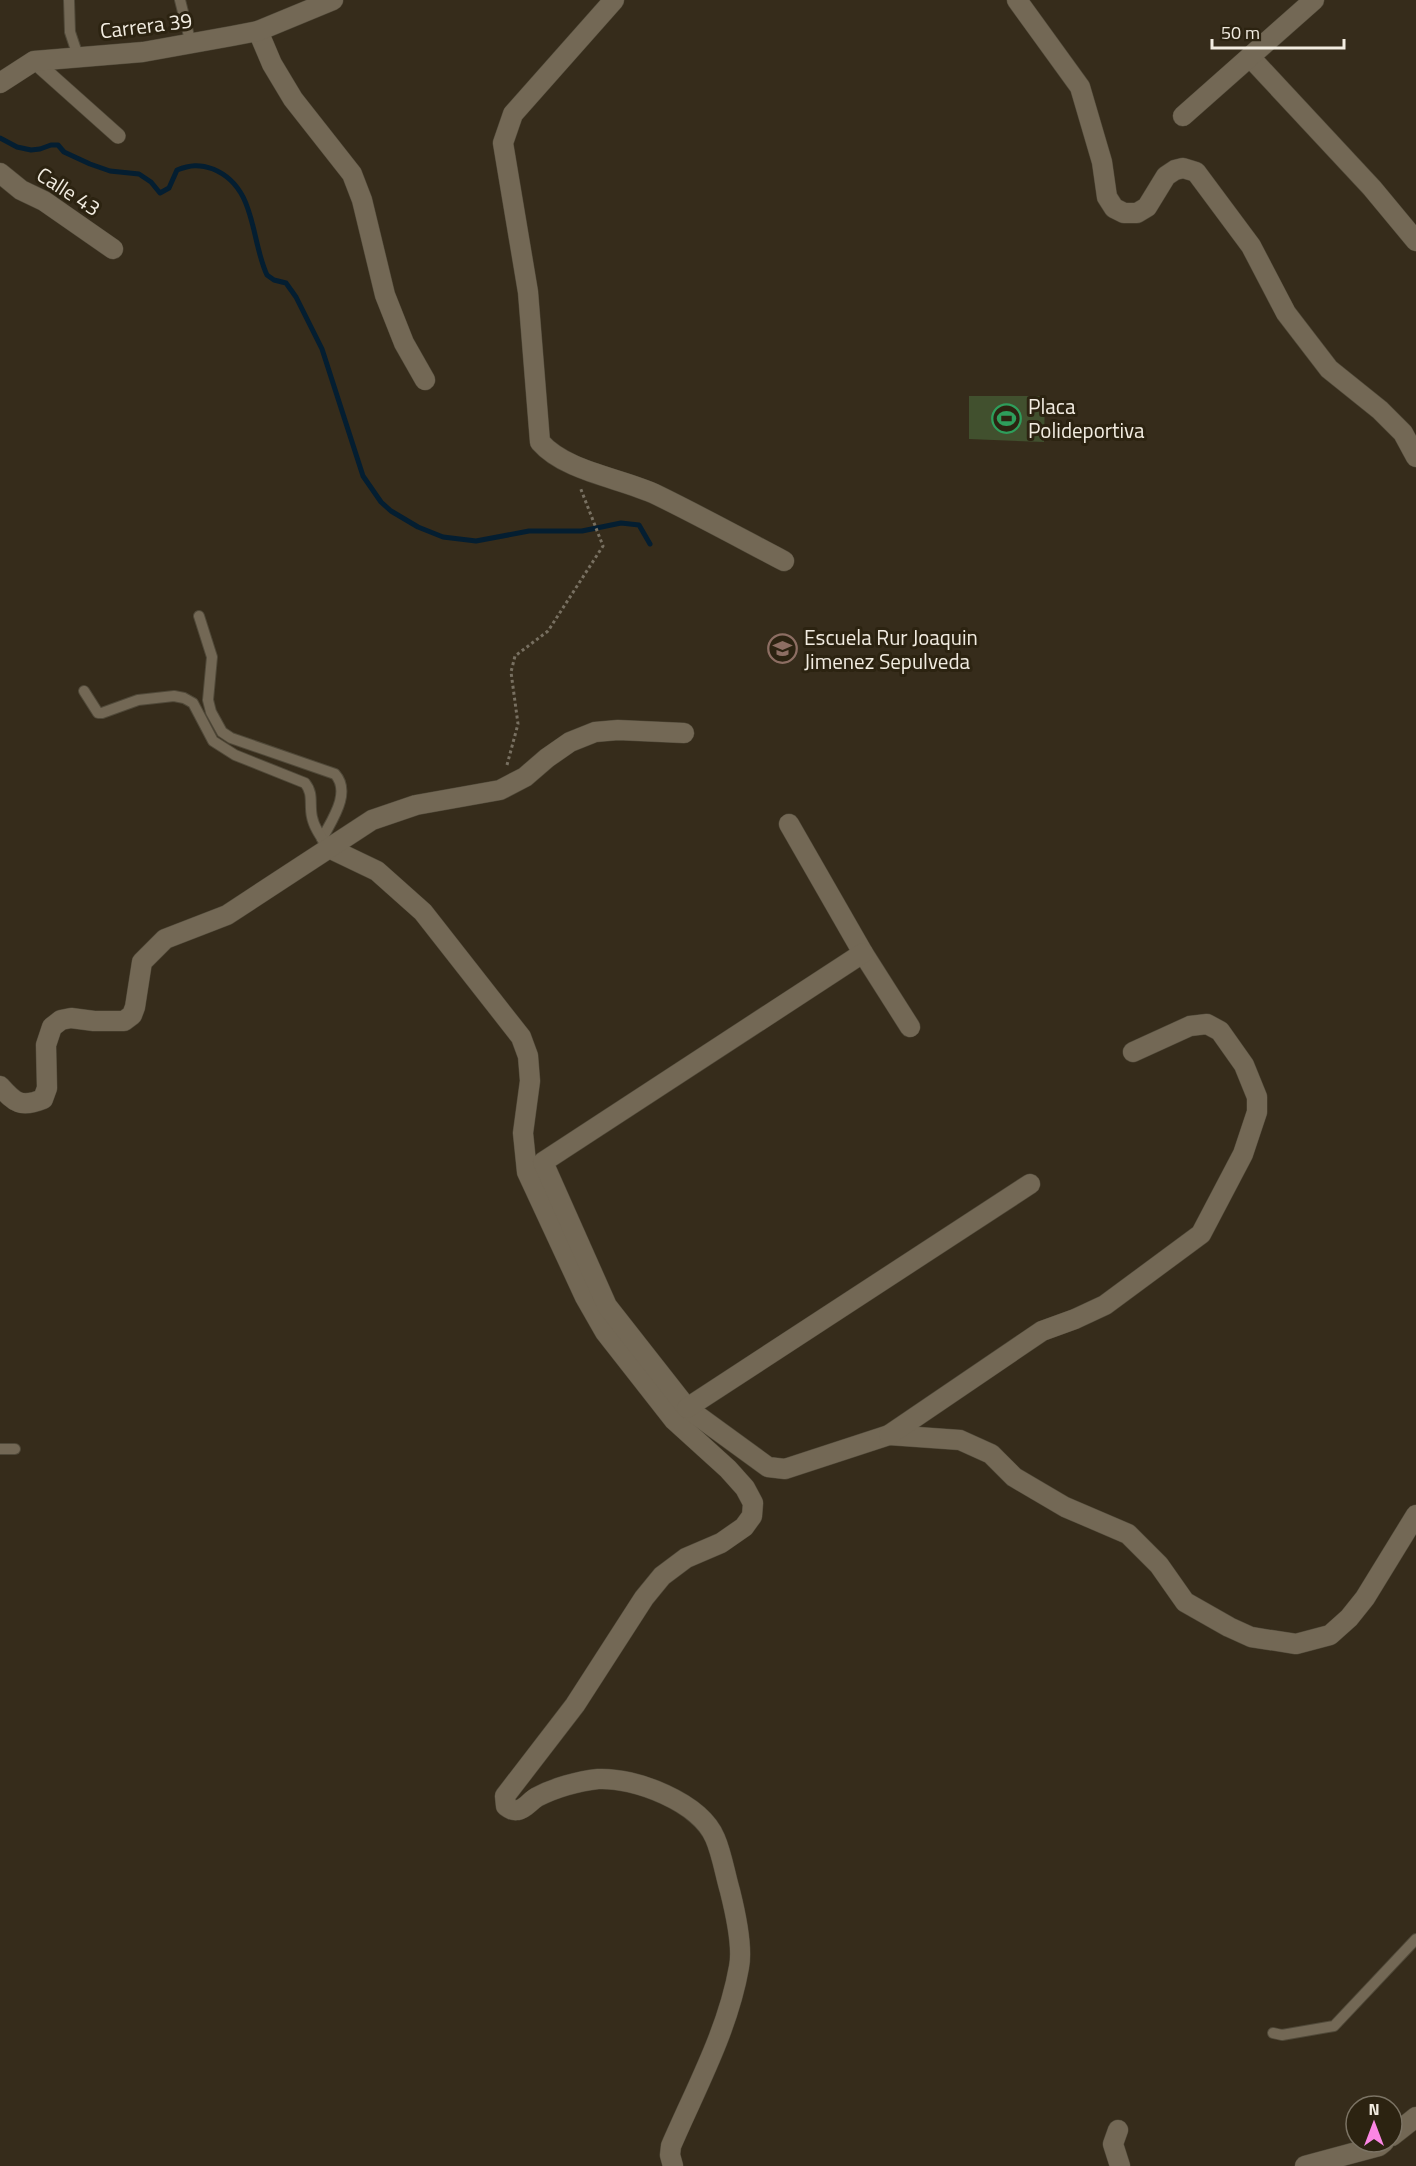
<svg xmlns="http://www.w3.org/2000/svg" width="1416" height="2166" viewBox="0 0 1416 2166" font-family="'Titillium Web',sans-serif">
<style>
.green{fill:#41502e}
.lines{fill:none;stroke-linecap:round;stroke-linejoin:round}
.stream{stroke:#041e31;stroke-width:5}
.service-casing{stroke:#504939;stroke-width:12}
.pedestrian-casing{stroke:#504939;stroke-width:16}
.minor-casing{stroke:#504939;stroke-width:21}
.path{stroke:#787061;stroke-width:3;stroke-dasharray:3 3;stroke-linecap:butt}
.service{stroke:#736855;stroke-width:10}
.pedestrian{stroke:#736855;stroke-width:15}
.minor{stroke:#736855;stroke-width:20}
.labels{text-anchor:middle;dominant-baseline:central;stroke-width:6;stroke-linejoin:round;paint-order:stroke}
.street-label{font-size:21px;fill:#f2ece1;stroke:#2c2311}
.poi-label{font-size:21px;fill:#f2ece1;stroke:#2c2311;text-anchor:start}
</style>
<rect width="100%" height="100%" fill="#362c1b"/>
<path class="green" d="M969,396H1045L1044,442L969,439Z"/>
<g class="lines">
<path class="stream" d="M0,138L17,147L31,150L40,149L51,145H58L64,152L90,164L110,171L139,174L151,182L160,193L169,188L177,170C190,165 199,164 213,169C257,187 250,239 267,275L274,280L286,283L296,297L322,349L363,476L381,502L391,511L418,527L443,537L476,541L529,531H582L621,523L639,525L650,544"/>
<defs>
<g id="service">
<path d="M69,0L70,32L78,56"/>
<path d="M180,0L191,44"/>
<path d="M199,616L212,657L208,700L211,712L222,732L231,738L335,774C352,793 331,821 322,839"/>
<path d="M84,691L98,713H102L138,700L174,696L184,698L193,703L213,741L235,755L305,783C314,794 309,804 312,817C314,828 322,839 329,848"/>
<path d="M0,1449H15"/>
<path d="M1273,2033L1282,2035L1334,2026L1416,1939"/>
</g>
<path id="pedestrian" d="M34,61L118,136"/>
<g id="minor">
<path d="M614,0L513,114L503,143L528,292L540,442C566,472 622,478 657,495C700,516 742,539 784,561"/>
<path d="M1017,0L1080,87L1102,162L1107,197L1114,208L1124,213H1137L1147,207L1166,176L1175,170L1183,168L1196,172L1251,246L1286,313L1329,369L1380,410L1403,433L1416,457"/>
<path d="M258,31L272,64L293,99L352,174L362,200L385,295L404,343L425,380"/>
<path d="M1250,57L1372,188L1416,241"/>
<path d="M0,83L34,61L143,52L232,36L258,31L333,0"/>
<path d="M1183,116L1314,0"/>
<path d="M0,173L21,190L44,201L113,249"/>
<path d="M789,824L863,953L910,1027"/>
<path d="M329,848L377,871L423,912L521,1037L528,1056L530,1081L523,1133L527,1172L585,1297L605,1332L674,1420L728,1469L745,1488L753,1503L752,1516L744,1527L721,1543L686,1558L662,1576L644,1598L575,1705L505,1796L506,1806C510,1809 513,1811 518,1810C525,1809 530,1801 537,1797C554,1788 578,1781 598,1779C634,1777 700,1802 715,1838C722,1854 725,1874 730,1891C735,1911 743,1947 739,1967C728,2030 696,2088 671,2146L670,2155L673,2166"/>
<path d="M863,953L543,1162L607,1306L687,1408L768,1467L785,1469L889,1435L960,1440L991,1454L1014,1477L1065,1507L1128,1534L1159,1565L1185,1602L1229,1627L1251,1637L1296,1644L1330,1635L1349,1618L1365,1598L1416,1515"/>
<path d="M0,1086C15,1103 21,1108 43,1099L47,1088L46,1045L52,1027L61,1020L71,1018L94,1021H124L132,1015L135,1007L142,962L165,939L227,915L372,820L416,805L500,790L525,777L547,758L570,742L595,732L618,730L684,733"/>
<path d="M687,1408L1030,1184"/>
<path d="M889,1435L1042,1331L1075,1319L1105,1305L1201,1234L1243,1154L1257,1112V1097L1244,1065L1220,1031L1207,1024L1190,1026L1133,1052"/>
<path d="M1118,2130L1113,2144L1120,2166"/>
<path d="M1392,2136L1416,2117"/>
<path d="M1305,2166L1379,2146L1384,2142"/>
</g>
</defs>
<use href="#service" class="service-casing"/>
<use href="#pedestrian" class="pedestrian-casing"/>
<use href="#minor" class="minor-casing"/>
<path class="path" d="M507,765L518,724L511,672L515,656L548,631L603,546L580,487"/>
<use href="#service" class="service"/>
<use href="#pedestrian" class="pedestrian"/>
<use href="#minor" class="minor"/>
</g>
<defs>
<symbol id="stadium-ring" viewBox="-11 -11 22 22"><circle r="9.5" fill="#2c2311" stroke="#2e9e5b" stroke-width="1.5"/><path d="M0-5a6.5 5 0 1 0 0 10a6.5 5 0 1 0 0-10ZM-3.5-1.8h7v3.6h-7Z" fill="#2e9e5b"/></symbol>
<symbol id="school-ring" viewBox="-11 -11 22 22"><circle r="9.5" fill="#2c2311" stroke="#8d6e63" stroke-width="1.5"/><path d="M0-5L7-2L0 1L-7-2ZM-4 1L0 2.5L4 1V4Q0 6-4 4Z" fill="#8d6e63"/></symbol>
</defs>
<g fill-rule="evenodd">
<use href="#stadium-ring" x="990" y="402" width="33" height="33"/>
<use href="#school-ring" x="766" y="632" width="33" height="33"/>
</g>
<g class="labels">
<g class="street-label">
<text transform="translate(146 25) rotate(-7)">Carrera 39</text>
<text transform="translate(69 191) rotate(33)">Calle 43</text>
</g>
<g class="poi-label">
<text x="1028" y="406">Placa<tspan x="1028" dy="24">Polideportiva</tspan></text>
<text x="804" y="637">Escuela Rur Joaquin<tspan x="804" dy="24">Jimenez Sepulveda</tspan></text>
</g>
</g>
<g transform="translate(1374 2124)"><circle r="28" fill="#2c2311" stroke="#7b7364" stroke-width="1.5"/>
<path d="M0-4.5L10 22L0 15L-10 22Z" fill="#fc86e4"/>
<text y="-9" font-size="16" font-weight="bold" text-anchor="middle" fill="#f2ece1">N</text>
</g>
<path d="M1212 39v9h132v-9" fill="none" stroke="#f2ece1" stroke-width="3"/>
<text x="1221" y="39" font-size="18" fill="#f2ece1" stroke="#2c2311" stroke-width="4.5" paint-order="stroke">50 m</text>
</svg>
